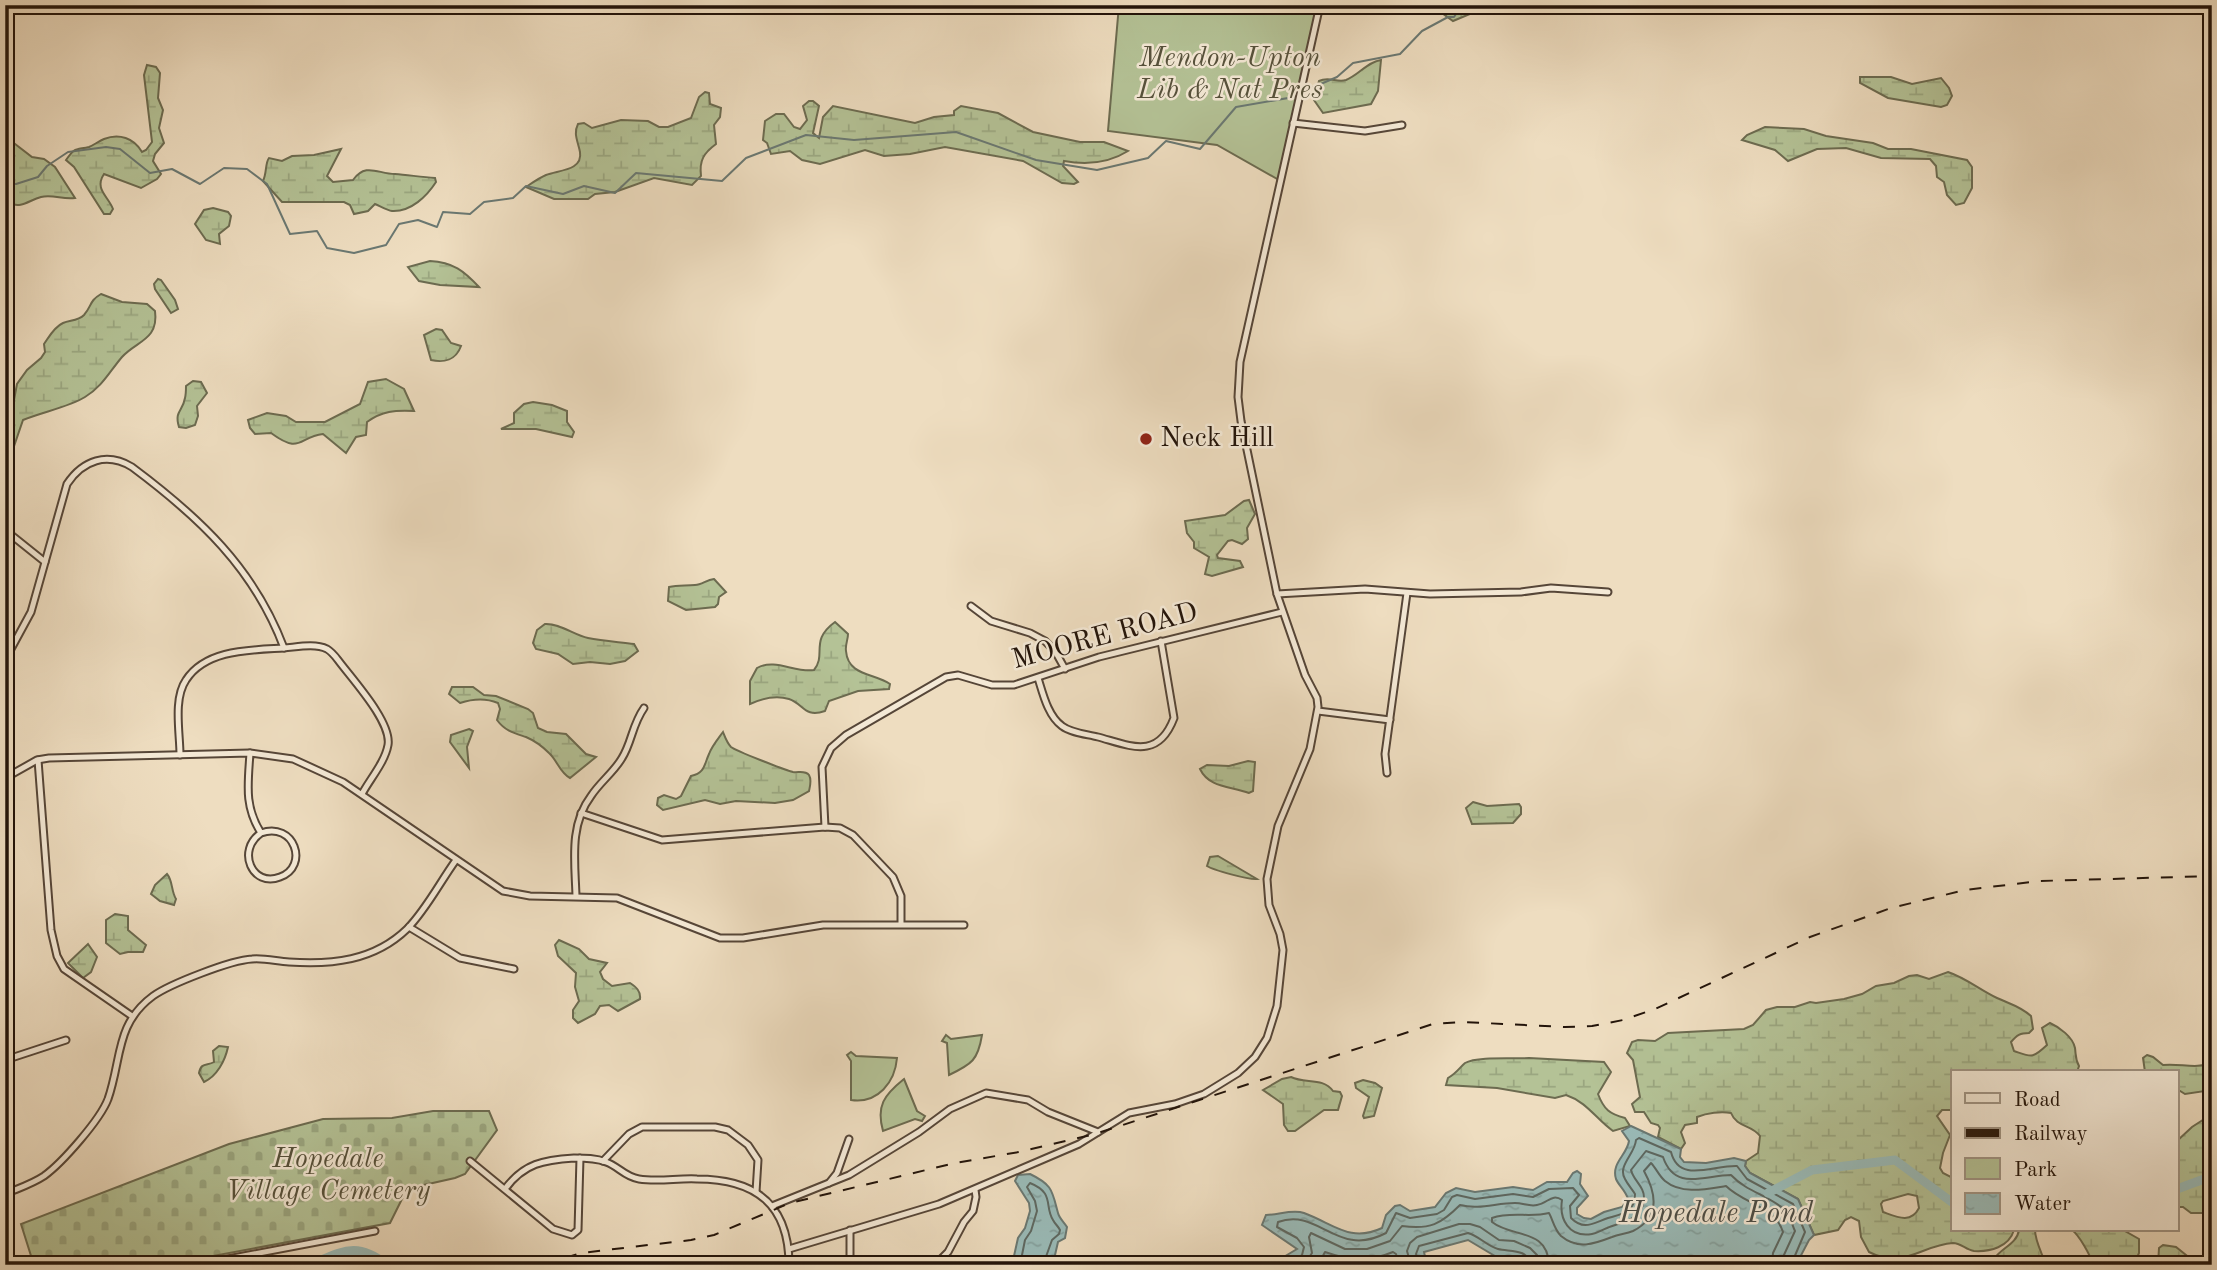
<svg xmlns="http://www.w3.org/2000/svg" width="2217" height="1270" viewBox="0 0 2217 1270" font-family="'Old Standard TT',serif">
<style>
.wetland{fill:url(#wetland-marsh);stroke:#6c6b50;stroke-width:2;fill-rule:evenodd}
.cemetery{fill:url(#cemetery-stones);stroke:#6c6b50;stroke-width:2}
.park{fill:#b4c296;stroke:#6c6b50;stroke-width:2}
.water{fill:url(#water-ripples);stroke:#6a7872;stroke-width:2}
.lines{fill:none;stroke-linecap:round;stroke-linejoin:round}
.shore{stroke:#5e6861;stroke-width:2}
.stream{stroke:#6a7872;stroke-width:2}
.river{stroke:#9abbb8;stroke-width:9}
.minor-casing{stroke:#564638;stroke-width:9}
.minor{stroke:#f4e9d6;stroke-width:5}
.rail{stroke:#23140a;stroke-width:2;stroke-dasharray:12 12;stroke-linecap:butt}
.poi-dot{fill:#8f2418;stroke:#f4e9d6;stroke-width:2.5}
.labels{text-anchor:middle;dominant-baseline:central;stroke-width:5;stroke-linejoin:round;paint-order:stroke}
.park-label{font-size:28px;font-style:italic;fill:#56513b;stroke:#f4e9d6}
.poi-label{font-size:28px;fill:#23140a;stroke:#f4e9d6;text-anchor:start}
.street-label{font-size:28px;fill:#23140a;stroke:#f4e9d6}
.water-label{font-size:30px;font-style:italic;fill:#4d4e47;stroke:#f4e9d6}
</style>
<defs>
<pattern id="wetland-marsh" width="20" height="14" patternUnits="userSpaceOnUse" patternTransform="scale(1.75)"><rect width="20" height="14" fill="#b4c296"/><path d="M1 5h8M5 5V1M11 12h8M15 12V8" fill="none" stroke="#9aa680"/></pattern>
<pattern id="cemetery-stones" width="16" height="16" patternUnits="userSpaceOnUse" patternTransform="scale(1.75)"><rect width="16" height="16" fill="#b4c296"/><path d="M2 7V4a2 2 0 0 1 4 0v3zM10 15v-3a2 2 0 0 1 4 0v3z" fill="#9aa680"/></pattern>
<pattern id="water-ripples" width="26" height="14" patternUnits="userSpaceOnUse" patternTransform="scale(1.75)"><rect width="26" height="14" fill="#9abbb8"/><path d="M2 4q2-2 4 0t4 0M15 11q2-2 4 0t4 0" fill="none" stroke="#84a09d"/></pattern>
</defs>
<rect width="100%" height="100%" fill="#eeddc0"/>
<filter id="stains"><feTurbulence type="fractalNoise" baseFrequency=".00286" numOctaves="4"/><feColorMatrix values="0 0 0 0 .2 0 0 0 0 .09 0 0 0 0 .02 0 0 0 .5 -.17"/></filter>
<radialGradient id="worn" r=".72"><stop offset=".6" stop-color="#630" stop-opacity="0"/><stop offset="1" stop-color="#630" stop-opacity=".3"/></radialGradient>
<g class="wetland">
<path d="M1448,5H1475L1470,14L1453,21L1442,13Z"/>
<path d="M1381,60L1378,91L1371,104L1323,113L1314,100L1319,81C1329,76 1337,83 1346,80C1359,75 1367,62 1381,60Z"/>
<path d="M147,65L156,67L160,73L158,98L163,110L159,128L164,143L155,154L153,161L161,174L157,179L141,188L104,174C94,189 108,196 113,209L110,214H104L74,167L66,160C75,147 75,150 89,147C94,145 99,141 104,139C119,133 134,138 142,152L146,150L152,142L144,75Z"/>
<path d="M1860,77H1891L1912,84L1941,78L1949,88L1952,96L1947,105L1941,107L1888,98L1860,83Z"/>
<path d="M705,92L709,93L710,104L721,108L720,117L714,125L716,144C704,153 699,160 701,176L692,185L654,178L615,192L595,194L588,199H554L526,187C532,183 539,178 546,175C558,170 583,171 580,152C578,141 573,134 578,124L584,123L592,128L621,120L648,121L659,127H668L691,118L699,97Z"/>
<path d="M809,101H813L819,106L813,133L819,138L823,117L833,106L915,123L934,117L954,115V111L961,106L998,113L1033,132L1080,142H1104L1128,151C1109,163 1086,165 1064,161L1063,166L1078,182L1074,184L1062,183L1023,161L945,147L910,154L884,156L865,150L820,164L802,160L790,151L771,154L767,143L763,140L765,121L776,114H784L794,127L800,129L807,120L803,106Z"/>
<path d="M1765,127L1804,129L1826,136L1873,143L1888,149H1911L1967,160L1972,167V188L1964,203L1956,205L1947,195L1944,182L1937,177L1936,166L1930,159L1881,158L1846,148L1817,149L1788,161L1775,150L1742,140L1747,135Z"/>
<path d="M6,137L32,157L44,159L55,167L75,198C63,200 53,194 41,197C29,200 22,209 9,203L5,195Z"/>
<path d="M341,149L327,176L333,182L353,180C366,162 378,174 395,174C408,175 421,177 435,178L436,182C427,196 411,212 392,211C387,210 380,206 375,204L368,211L354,214L350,205L344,202H282L263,181C267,173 265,163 269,158L282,161L292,156L314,155Z"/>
<path d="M213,208L228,212L231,216L229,226L219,234L220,244L206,240L195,224L204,210Z"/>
<path d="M430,261C453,262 464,271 479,287L440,285L419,281L408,267Z"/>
<path d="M158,279L161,280L175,300L178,309L171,313L155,289L154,284Z"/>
<path d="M101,294L122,302L147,304L155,311C159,340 136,341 122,357C110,371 102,387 85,397C69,407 42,412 23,420L12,452L5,453V428L11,416L17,384L27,370L41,358L45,352L44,344C49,337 54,327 63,323C70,320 78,321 84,315C92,306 89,301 101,294Z"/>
<path d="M436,329L442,330L451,343L461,346C456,360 444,363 431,360L424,335Z"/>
<path d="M386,379L404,389L414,411C395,410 382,411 367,422L366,435L356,437L346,453L323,434C298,437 301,455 271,433L255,434L250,428L248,420L267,413L286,416L296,422H325L360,404L368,382Z"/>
<path d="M193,381L201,382L207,393L197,406L198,416L195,425L186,428L179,427C174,411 183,411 185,398C186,394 186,390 186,386Z"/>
<path d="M533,402L552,405L567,411V422L574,432L572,437L536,429H501L514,423V413L524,404Z"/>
<path d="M1249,500L1255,514L1247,528L1248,539L1242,544L1232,540L1228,541L1217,555L1218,558L1240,561L1243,567L1212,576L1205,574L1209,557L1194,548V542L1187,533L1185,521L1225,515L1244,501Z"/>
<path d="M714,579L726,592L719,597L718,604L715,607L686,610L668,601L669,587C678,585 686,586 695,585C702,585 706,580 714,579Z"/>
<path d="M835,622L848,634C848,640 845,645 846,651C848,676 874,673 890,684L889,689L858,691L829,701L825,711C804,718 804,704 789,699C775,695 763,698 750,704V681L757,668C775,658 795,673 814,670C827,654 809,641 835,622Z"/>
<path d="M545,624C559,623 574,635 588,638C603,641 619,642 634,644L638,651L625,661L610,664L590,662L573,664L558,654L536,649L533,643L537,630Z"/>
<path d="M452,687H473L484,695L496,696L528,709L533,713L538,728L547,732L566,734L586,754L596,757L570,778C560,773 557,760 549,753C543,747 533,740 526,737C514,733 505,731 497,720L500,709L498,703C486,698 472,699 460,703L449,694Z"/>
<path d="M469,729L473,731L467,747L469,768L450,742L451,735Z"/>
<path d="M723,732C725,737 727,743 731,747C736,751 785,770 793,772C798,773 805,770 809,775C812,780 810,786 809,791L793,800L775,803L736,801L720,804L705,800L663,810L657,805L658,798L664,795L676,799L681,796L691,776C705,773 704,765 709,754C712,746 718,739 723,732Z"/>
<path d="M1248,761L1255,762L1253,791L1249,793C1231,786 1209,788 1200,769L1207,765L1229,766Z"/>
<path d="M1473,802L1487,806L1519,804L1521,807V814L1513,823L1472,824L1466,808Z"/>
<path d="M1218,856L1257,879C1249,880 1213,870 1207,866L1210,857Z"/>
<path d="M167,874C173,881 171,891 176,899L174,905L160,901L151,894L155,885Z"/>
<path d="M115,914L128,916V930L146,945L143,952H128L120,954L106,943V920Z"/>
<path d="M559,940L579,949L589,959L607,963L600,972L603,979L612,986L630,983C636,987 641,991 640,999L618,1011L609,1005L600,1006L595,1014L578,1023L573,1018V1010L579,1001L575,987L576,973L558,956L555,945Z"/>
<path d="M88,944L97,957L91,972L83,978L68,963Z"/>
<path d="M1948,972C1966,978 1980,990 1997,998C2010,1004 2020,1006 2031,1016L2033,1029L2029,1033C2020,1033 2017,1035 2011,1042L2014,1051C2032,1057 2032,1059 2047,1045L2042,1028L2050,1023C2059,1027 2073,1037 2075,1048C2076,1055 2075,1059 2079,1066L2077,1072H1953V1110H1942L1937,1116L1950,1135L1943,1153L1940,1168L1943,1173L1953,1178V1230H2014C2009,1247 1990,1252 1974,1251C1966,1250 1961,1243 1953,1243C1921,1245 1904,1270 1869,1252L1861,1237L1859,1221L1851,1217L1845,1220L1838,1230L1814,1235L1798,1199L1750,1173L1745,1166L1746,1161L1758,1153L1760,1136C1751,1124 1737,1128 1731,1113C1721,1111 1707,1113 1697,1117V1123L1685,1125L1681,1132L1685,1143L1681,1149L1658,1137L1660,1128L1658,1125L1651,1123L1644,1112H1635L1632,1104L1640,1097L1633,1060L1627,1053L1632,1042L1638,1040L1655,1041L1668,1033L1744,1029L1753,1025L1766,1010L1777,1007H1795L1810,1002L1816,1003L1844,999L1862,994L1876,986L1894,983L1909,976L1917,975L1929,979ZM1908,1194L1917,1196L1919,1208C1911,1224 1897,1217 1883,1212L1881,1204L1883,1201Z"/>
<path d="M219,1046L228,1047C225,1061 217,1076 204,1082L199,1073C201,1062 207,1066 214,1062L213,1051Z"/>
<path d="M2147,1055L2153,1057L2163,1065C2181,1063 2197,1070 2212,1062V1090L2185,1094L2177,1089V1072H2145L2143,1058Z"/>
<path d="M1529,1058L1604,1062L1611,1072L1598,1094C1604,1110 1610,1114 1625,1118L1630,1126L1613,1131C1596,1119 1587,1102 1566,1095L1555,1098L1497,1088L1446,1085L1448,1078C1457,1073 1460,1067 1465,1063C1477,1056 1514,1059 1529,1058Z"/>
<path d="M1291,1077C1305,1084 1323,1077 1333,1091L1340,1092L1342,1096L1338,1110H1324L1295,1131H1288L1284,1125L1283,1104L1263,1090L1282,1079Z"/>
<path d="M1363,1080L1375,1083L1382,1088L1374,1116L1364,1118L1363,1116L1369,1097L1356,1088L1355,1083Z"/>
<path d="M2212,1114V1220L2203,1213H2191L2183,1207H2177V1141L2192,1127Z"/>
<path d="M2019,1230H2035C2035,1241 2042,1253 2046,1265H1999L1994,1259C2001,1248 2017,1244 2019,1230Z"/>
<path d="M2072,1230H2123L2139,1239V1253L2134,1265H2093C2091,1256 2079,1235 2072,1230Z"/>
<path d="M2163,1245L2176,1247L2191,1259L2192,1265H2158L2159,1248Z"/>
</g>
<path class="cemetery" d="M433,1111H489L497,1130L465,1174L455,1178L415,1187L404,1195L390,1223L165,1265H18L32,1259L21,1224L229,1144L323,1119L392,1118Z"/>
<g class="park">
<path d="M1119,5H1318L1279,180L1217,145L1108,131Z"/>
<path d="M946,1035L951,1039L982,1035C978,1060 972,1064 949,1075L947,1043L942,1041Z"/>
<path d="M851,1052L856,1056L897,1058C895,1082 878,1104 851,1100V1061L847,1055Z"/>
<path d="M904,1079L917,1111L925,1116L922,1121L915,1119L883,1131C876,1106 884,1095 904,1079Z"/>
</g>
<g class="water">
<path d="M1631,1126L1681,1149L1680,1157L1684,1162L1706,1163L1734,1158L1746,1161L1745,1166L1750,1173L1798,1199L1814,1235L1809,1240L1797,1263L1526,1265L1510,1257L1495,1256L1468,1240L1424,1252L1427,1265H1282V1258L1297,1249L1262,1225L1266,1215C1279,1215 1292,1209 1304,1213C1334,1224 1350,1243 1382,1228L1386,1215L1395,1206L1400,1205L1410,1211L1435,1207L1446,1193L1456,1188L1475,1192L1513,1187L1533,1190L1547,1182H1567L1573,1173L1577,1171L1581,1174L1580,1184L1588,1196L1577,1208V1214L1584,1218L1591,1219L1604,1212L1622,1207L1628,1199C1626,1191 1619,1186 1616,1179C1611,1163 1627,1155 1629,1141L1622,1131Z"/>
<path d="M1030,1174C1053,1185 1052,1191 1058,1213C1059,1218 1064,1222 1067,1227L1065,1238L1058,1242L1055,1255L1049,1265H1012L1018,1238L1025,1228L1030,1211L1029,1203L1015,1181L1018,1175Z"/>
</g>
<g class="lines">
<g class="shore">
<path d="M1020,1265L1025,1240L1031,1231L1037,1211L1035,1201L1027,1187L1030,1183C1055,1193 1044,1206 1053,1220C1055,1224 1058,1226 1060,1230L1059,1234L1052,1240L1043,1265"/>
<path d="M1289,1265L1302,1255L1304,1247L1297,1238L1277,1227L1278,1222C1319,1207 1337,1259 1386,1233L1396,1213L1410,1218L1437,1214L1444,1210L1452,1197L1457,1195L1475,1199L1513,1194L1533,1197L1549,1189L1573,1188L1579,1195L1570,1206L1571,1218C1584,1231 1593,1223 1608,1218C1622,1214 1635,1213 1635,1194C1632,1189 1628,1185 1625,1179C1617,1166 1635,1154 1636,1140L1639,1138L1671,1152C1679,1184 1713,1165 1737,1166L1747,1179L1793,1204L1805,1232L1791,1265"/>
<path d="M1304,1265L1312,1253L1309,1237L1311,1233L1345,1249H1367L1390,1241L1402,1226C1430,1230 1441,1224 1460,1205C1479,1210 1496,1203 1515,1203C1523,1203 1530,1207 1537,1205C1548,1203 1552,1193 1562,1200C1559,1219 1569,1238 1592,1234C1598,1233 1602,1230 1607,1228C1623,1221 1642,1221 1644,1199C1645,1187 1633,1180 1631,1170L1646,1151L1663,1157C1675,1192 1704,1175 1731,1175C1747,1192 1768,1195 1785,1210C1790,1215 1792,1225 1795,1231L1783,1257L1782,1265"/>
<path d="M1318,1265L1325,1252C1351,1261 1366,1263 1393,1252L1396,1254L1399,1265"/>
<path d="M1411,1265L1407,1251L1410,1243L1417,1237L1459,1224H1470L1480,1227L1499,1240L1514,1241L1530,1248L1537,1255L1539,1265"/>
<path d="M1420,1265L1416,1254L1419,1246L1468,1233C1479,1236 1487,1246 1498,1249C1510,1252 1528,1248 1530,1265"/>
<path d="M1549,1265C1548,1228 1512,1238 1492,1222V1218C1511,1211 1530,1218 1549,1213C1553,1220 1554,1229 1561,1236C1578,1250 1594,1244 1612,1237C1619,1234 1626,1234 1633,1231C1661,1217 1656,1193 1644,1171L1651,1163C1656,1168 1659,1176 1665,1181C1682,1195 1707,1189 1726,1186C1744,1204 1775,1206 1783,1232L1773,1253L1772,1265"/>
</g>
<g class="stream">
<path d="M1309,89L1337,77L1353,63L1400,54L1422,31L1448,17H1454L1462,5"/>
<path d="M5,183L16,184L38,177L47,166L68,152L106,147L120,149L150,173L172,169L200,184L224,168L247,169L267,184L290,234L317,231L327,248L354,253L386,245L399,224L418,220L437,227L443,212L470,214L484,202L513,198L526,186L563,194L584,186L615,193L636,173L722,181L746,158L806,135L854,140L956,132L1036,160L1097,170L1148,158L1166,141L1200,149L1236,107L1294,97"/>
</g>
<g class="river">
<path d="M2177,1189L2207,1178L2212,1173"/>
<path d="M1768,1193L1812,1170L1895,1160L1953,1203"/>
<path d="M309,1265C342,1252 356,1240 387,1265"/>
</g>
<defs>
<g id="minor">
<path d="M1293,123L1365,131L1402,125"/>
<path d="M5,530L45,562"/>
<path d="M1277,594L1365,589L1430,594L1521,592L1551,588L1608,592"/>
<path d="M971,606L991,621L1030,633L1045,641L1055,651L1065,669"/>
<path d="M5,660L31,612L67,484C83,460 107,452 132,467C199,517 254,568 284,648"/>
<path d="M1038,678C1043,694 1048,716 1062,726C1071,733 1086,734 1098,737C1131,746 1158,760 1174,718L1161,641"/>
<path d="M1318,711L1390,720"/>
<path d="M250,753C248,784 244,806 261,833C294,821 310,866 280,877C252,888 236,850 261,833"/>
<path d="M180,755C180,733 173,699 186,680C206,649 251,650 284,648C297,647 315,643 327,649C332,652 335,656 338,660C352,679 392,722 388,745C385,762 370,779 362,794"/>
<path d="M38,760L51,930L57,956L64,969L132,1016"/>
<path d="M1387,773L1385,754L1407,593"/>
<path d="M5,778L37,760L49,758L250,753L293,759L343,782L503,891L530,896L617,898L720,938H743L823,925H964"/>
<path d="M581,813L662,840L825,827L840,828L853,835L893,877L901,896V923"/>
<path d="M825,827L822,767L831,748L846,735L946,677L958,675L992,685H1014L1099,657L1282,612"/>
<path d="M576,896C575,862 569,825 591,796C600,782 614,772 622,758C632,742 632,725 644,708"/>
<path d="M409,927L460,958L514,969"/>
<path d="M5,1060L66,1040"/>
<path d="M470,1161L553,1229L572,1235L578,1230L580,1158"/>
<path d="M603,1161L629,1134L642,1127H715L728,1130L748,1145L758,1160L756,1192"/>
<path d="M829,1183L849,1175L919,1132L950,1109L986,1093L1028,1100L1048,1112L1098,1132"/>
<path d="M505,1189C524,1163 544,1160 574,1158C585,1158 596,1158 606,1162C618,1166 625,1177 639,1179C658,1182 678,1178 697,1179C756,1179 789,1205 789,1265"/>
<path d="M5,1194C19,1188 32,1184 44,1176C62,1163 100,1120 108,1099C122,1059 115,1024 153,996C170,984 231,960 252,959C264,958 276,961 289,962C331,965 374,961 407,929C426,910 440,882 456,860"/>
<path d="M772,1206L829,1183L837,1173L849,1139"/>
<path d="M789,1249L939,1204L1079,1144L1129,1113L1175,1104L1204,1094L1238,1073L1255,1057L1267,1038L1277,1006L1283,950L1280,934L1269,905L1267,879L1278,826L1310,749L1318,707L1317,698L1305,675L1277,594L1241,421L1238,397L1240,362L1320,5"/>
<path d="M196,1265L375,1231"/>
<path d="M850,1265V1230"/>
<path d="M935,1265L948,1252L964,1222L973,1211L976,1197L975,1190"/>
</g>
</defs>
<use href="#minor" class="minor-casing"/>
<use href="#minor" class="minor"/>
<path class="rail" d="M542,1265L581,1253L691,1240L714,1235L790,1203L955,1163L1019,1152L1095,1134L1433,1024L1463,1022L1565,1027L1592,1026L1623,1020L1655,1009L1810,937L1891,908L1965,890L2040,881L2212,876"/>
</g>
<circle class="poi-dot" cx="1146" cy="439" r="7"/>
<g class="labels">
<g class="park-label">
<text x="1230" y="59">Mendon-Upton<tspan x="1230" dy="32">Lib &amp; Nat Pres</tspan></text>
<text x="328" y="1160">Hopedale<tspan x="328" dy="32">Village Cemetery</tspan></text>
</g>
<g class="poi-label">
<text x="1160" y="439">Neck Hill</text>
</g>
<g class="street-label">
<text transform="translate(1105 637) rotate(-15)">MOORE ROAD</text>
</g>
<g class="water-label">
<text x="1716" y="1214">Hopedale Pond</text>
</g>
</g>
<rect width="2217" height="1270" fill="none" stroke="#eeddc0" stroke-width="28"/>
<rect x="7" y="7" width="2203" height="1256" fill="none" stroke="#23140a" stroke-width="3.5"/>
<rect x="14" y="14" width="2189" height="1242" fill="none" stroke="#23140a" stroke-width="2"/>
<rect x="1951" y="1070" width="228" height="161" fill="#f4e9d6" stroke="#a09484" stroke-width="2"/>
<rect x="1965" y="1093" width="35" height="10" fill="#f4e9d6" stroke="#a09484" stroke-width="2"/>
<text x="2014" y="1106" font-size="21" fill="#23140a">Road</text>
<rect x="1965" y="1128" width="35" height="10" fill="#23140a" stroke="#a09484" stroke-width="2"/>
<text x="2014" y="1140" font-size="21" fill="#23140a">Railway</text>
<rect x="1965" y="1158" width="35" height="21" fill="#b4c296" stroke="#a09484" stroke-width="2"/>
<text x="2014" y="1176" font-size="21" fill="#23140a">Park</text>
<rect x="1965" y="1193" width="35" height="21" fill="url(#water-ripples)" stroke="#a09484" stroke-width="2"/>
<text x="2014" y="1210" font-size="21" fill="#23140a">Water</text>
<rect width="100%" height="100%" filter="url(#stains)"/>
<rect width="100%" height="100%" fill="url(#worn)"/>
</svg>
